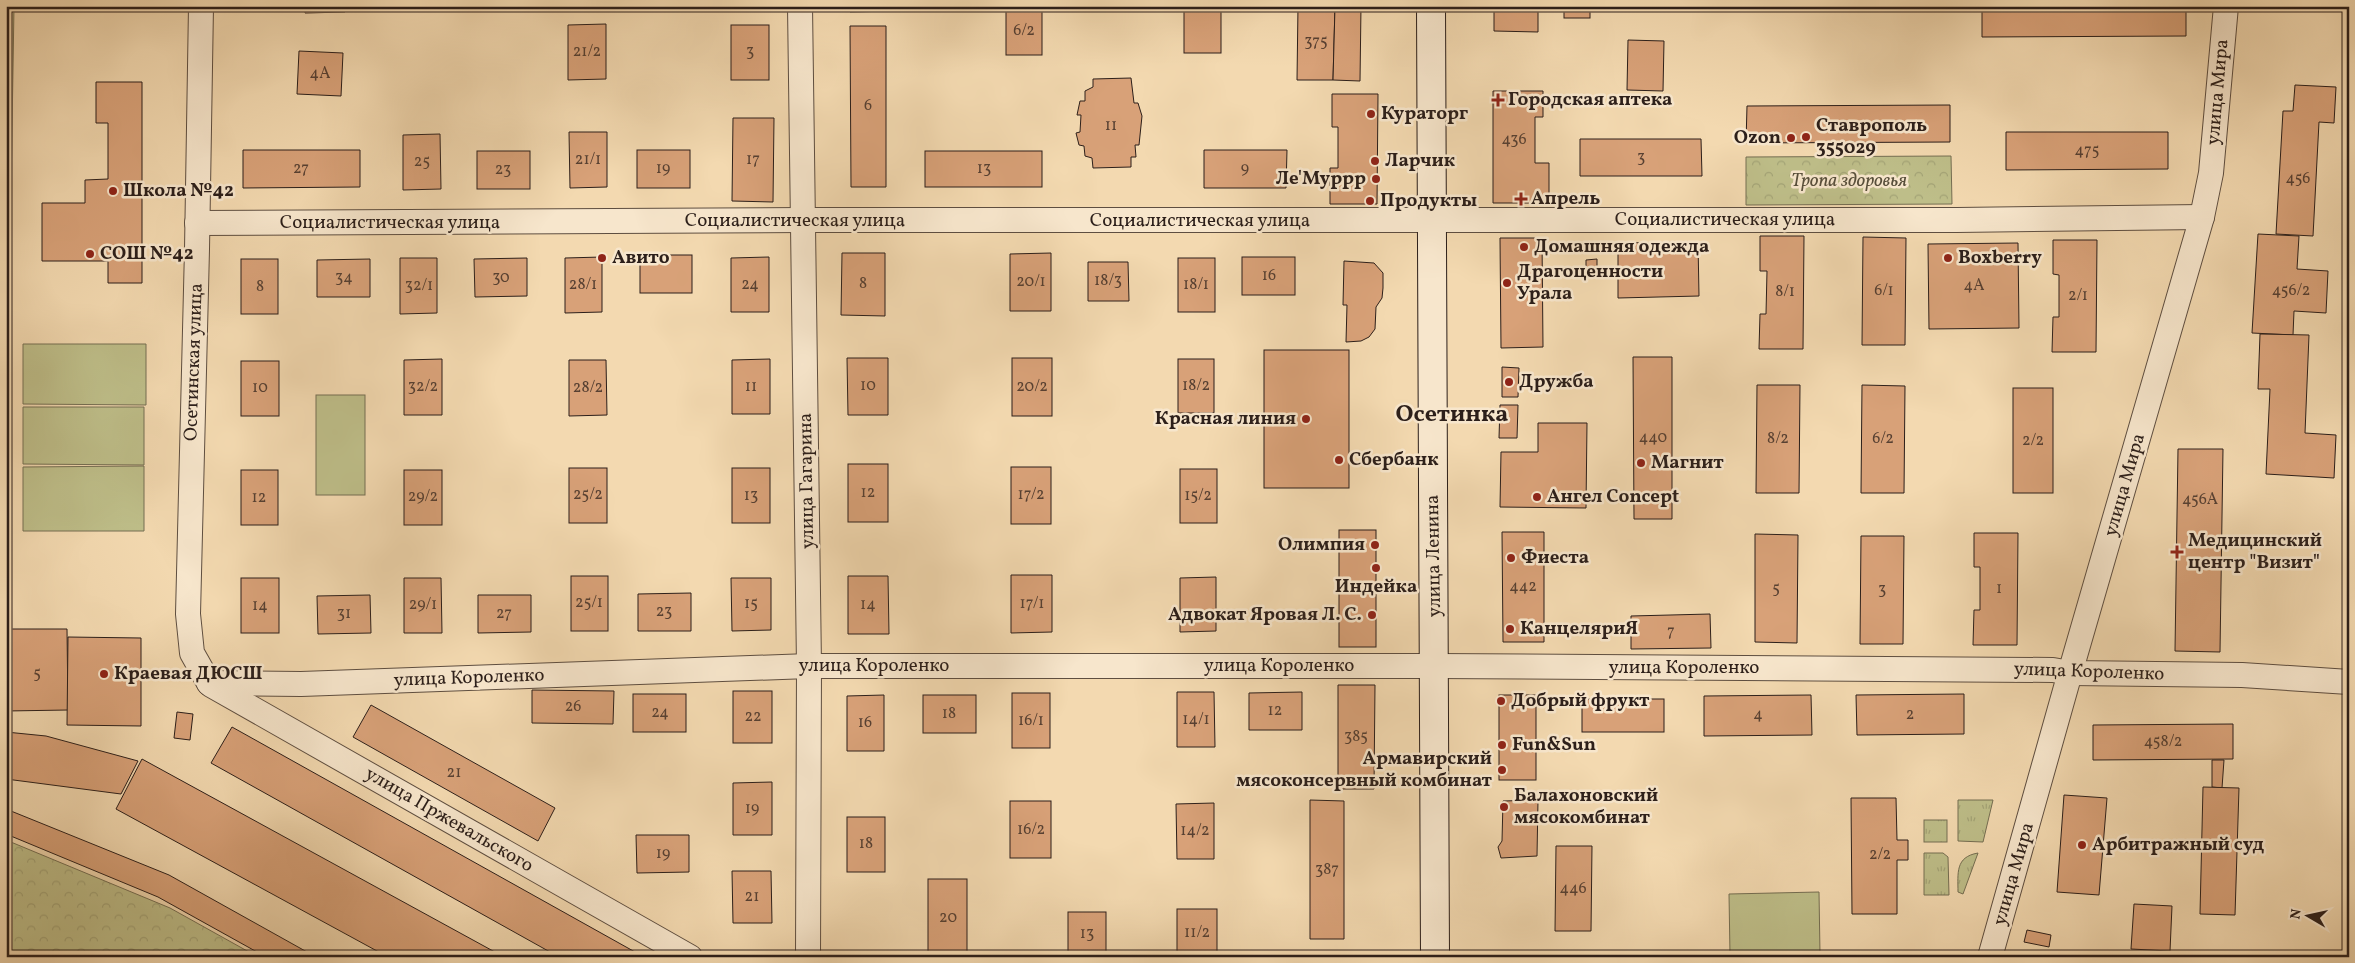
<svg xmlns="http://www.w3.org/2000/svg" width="2355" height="963" viewBox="0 0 2355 963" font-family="Vollkorn,serif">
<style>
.grass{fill:url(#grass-tufts);stroke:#756e52}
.forest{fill:url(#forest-crowns);stroke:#756e52}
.pitch{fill:#bebe89;stroke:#756e52}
.building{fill:#d8a178;stroke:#2c1f1a}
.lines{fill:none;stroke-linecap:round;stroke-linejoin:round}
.street-casing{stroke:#5e4e40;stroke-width:26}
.secondary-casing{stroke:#2c1f1a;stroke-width:30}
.street{stroke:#f7e6cc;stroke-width:24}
.secondary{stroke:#f7e6cc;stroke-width:28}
.poi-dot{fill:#8f2418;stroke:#f7e6cc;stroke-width:2}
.labels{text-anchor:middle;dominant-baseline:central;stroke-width:5;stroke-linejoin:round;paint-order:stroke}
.number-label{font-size:16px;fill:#574032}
.street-label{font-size:19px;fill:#2c1f1a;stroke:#f7e6cc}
.poi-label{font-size:19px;font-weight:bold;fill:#2c1f1a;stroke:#f7e6cc;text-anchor:start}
.park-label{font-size:19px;font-style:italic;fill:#584f3b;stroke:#f7e6cc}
.district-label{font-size:24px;font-weight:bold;fill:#2c1f1a;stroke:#f7e6cc}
</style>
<defs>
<pattern id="grass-tufts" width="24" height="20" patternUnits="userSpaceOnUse" patternTransform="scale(1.25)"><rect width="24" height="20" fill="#bebe89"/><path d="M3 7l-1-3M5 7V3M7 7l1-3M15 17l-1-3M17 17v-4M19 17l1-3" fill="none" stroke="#a3a376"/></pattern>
<pattern id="forest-crowns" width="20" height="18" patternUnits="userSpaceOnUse" patternTransform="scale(1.25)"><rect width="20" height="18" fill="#bebe89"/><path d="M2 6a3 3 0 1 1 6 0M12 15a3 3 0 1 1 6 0" fill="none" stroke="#a3a376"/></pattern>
</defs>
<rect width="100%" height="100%" fill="#f3d9b0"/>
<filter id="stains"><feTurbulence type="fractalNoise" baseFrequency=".004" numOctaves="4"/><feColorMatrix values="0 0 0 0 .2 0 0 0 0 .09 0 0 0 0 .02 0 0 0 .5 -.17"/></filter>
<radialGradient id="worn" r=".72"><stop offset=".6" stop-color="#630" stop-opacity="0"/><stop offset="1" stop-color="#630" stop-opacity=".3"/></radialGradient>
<g class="grass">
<path d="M1958,800H1993L1983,842L1958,841Z"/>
<rect x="1924" y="820" width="23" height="22"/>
<path d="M1924,853H1943L1948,857L1949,895H1924Z"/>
<path d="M1978,853L1963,894L1958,892C1958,873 1955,857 1978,853Z"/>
</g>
<g class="forest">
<path d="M6,6H14L6,503Z"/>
<path d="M1951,156L1952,204L1746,205V157Z"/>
<path d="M6,840L170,908L258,957H6Z"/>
</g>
<g class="pitch">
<path d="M23,344H146V405L23,404Z"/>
<rect x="316" y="395" width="49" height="100"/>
<path d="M23,407H144V465L23,464Z"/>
<path d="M144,466V531H23V467Z"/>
<path d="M1819,892L1820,954L1730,955L1729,894Z"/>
</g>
<g class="building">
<path d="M305,6H345V12L305,13Z"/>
<path d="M850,6H894V11L850,12Z"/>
<rect x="1006" y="6" width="36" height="49"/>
<rect x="1184" y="6" width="37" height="47"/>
<path d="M1298,6H1335L1333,80H1297Z"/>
<path d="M1335,6H1361L1360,81L1333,80Z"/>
<path d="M1494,6H1538V32L1494,31Z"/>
<rect x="1564" y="6" width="26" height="12"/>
<path d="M1982,6H2186V36L1982,37Z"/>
<path d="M606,24V79L568,80V25Z"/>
<rect x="731" y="25" width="38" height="55"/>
<path d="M850,26H886V187H851Z"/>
<path d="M1628,40L1664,41L1663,91L1627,90Z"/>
<path d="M299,51L343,53L341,96L297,94Z"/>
<path d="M1131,78L1134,103H1138L1142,116L1139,145H1135L1136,157H1131V167L1093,168L1092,158L1085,156L1084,146L1079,145L1076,133L1080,132L1081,115H1077L1080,101H1085V91L1093,87V79Z"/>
<path d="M96,82H142V283H108V261H42V203H85V180L108,179V123H96Z"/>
<path d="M2295,85L2336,87L2334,123L2319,122L2313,236L2276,234L2283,111H2293Z"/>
<path d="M1493,91H1543V117H1535V163H1549V203H1493Z"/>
<path d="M1332,94H1378L1377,204H1330V168H1338V127H1332Z"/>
<path d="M1950,105V142L1746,143L1747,106Z"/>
<path d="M733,118H774L773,202L732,201Z"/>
<path d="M569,132H607V187L570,188Z"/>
<path d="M2006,132H2168V169L2006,170Z"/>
<path d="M440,134L441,189L403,190V135Z"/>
<path d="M1580,139H1701L1702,176H1580Z"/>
<path d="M243,150H360V187L243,188Z"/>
<rect x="637" y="150" width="53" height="38"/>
<path d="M1204,150H1287L1286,188H1204Z"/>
<rect x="477" y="151" width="53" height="38"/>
<rect x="925" y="151" width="117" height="36"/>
<path d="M2258,234L2299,236L2297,269L2328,271L2326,313L2294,311L2293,335L2252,333Z"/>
<path d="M1760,236H1804L1803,349H1759L1760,314H1766L1767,271H1760Z"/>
<path d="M1863,237L1906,238L1905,345H1862Z"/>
<path d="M1500,238H1542L1543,347L1501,348Z"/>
<path d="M2053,240H2097L2096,352H2052L2053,317H2059V275L2053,274Z"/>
<path d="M1698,242L1699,296L1618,298V243Z"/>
<path d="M2018,243L2019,328L1929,329L1928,244Z"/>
<path d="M842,253H885V316L841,315Z"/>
<path d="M1051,253V311H1010V254Z"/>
<rect x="640" y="255" width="52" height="38"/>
<path d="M602,257V312L565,313V258Z"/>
<path d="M769,257V312H731V258Z"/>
<rect x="1242" y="257" width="53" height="38"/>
<path d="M400,258H437V313L400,314Z"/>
<path d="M527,258V296L475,297L474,259Z"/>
<rect x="1178" y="258" width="37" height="54"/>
<rect x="241" y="259" width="37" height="55"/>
<path d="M370,259V297H317V260Z"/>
<path d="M1597,259V273L1586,274V260Z"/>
<path d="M1344,261L1374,263L1383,273V288L1382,298L1376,307L1375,329L1369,337L1361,341L1346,342L1347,305H1343Z"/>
<path d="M1088,262H1128L1129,301H1088Z"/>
<path d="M2260,334L2309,335L2305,433L2336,435L2334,478L2266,474L2270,389H2258Z"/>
<rect x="1264" y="350" width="85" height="138"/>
<path d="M1633,357H1672V519H1634Z"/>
<path d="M847,358H888V415H848Z"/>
<rect x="1012" y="358" width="40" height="58"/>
<path d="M442,359V415H404V360Z"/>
<path d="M770,359V414H732V360Z"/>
<rect x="1178" y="359" width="36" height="54"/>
<path d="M569,360H606L607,415L569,416Z"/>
<rect x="241" y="361" width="38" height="55"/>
<path d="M1502,367L1519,368L1518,397H1502Z"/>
<path d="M1757,385H1800L1799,493H1756Z"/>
<path d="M1862,385L1905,386L1904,493H1861Z"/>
<rect x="2013" y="388" width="40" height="105"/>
<path d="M1500,405H1518L1517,438H1499Z"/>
<path d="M1538,423H1587L1586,508L1500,507L1501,452H1538Z"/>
<path d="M2178,449H2223L2220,652L2175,651Z"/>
<rect x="848" y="464" width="40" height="58"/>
<rect x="1011" y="467" width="40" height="57"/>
<rect x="569" y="468" width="38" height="55"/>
<rect x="732" y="468" width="38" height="55"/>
<rect x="1180" y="469" width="37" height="54"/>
<rect x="241" y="470" width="37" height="55"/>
<rect x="404" y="470" width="38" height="55"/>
<rect x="1339" y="530" width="37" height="117"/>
<path d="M1502,532H1544V642H1503Z"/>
<path d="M1974,533H2018L2017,645H1973L1974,610H1980V567H1974Z"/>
<path d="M1755,534L1798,535L1797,643L1755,642Z"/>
<path d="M1861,536H1904L1903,644H1860Z"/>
<path d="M1011,575H1052V632L1011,633Z"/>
<rect x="571" y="576" width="37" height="55"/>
<path d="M848,576H888L889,634H848Z"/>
<path d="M1216,577V631L1180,632V578Z"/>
<rect x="241" y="578" width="38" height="55"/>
<path d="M404,578H441L442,633H404Z"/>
<path d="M731,578H771V630L732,631Z"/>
<path d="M691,593V631H638V594Z"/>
<path d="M370,595L371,633L318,634L317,596Z"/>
<path d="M478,595H531V632L478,633Z"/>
<path d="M1710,614L1711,648L1631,649V616Z"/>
<path d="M6,629H67L68,710L6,711Z"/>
<path d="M68,637L141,638V726L67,725Z"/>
<path d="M1338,685H1375L1374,789H1338Z"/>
<path d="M532,690L614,691L613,724L532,723Z"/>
<rect x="733" y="691" width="39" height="52"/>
<path d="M1177,692H1214L1215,747H1177Z"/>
<path d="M1302,692V730H1249V693Z"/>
<rect x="1012" y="693" width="38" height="55"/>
<rect x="633" y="694" width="53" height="38"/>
<path d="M1964,694V734L1857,735L1856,695Z"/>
<path d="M884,695V751H847V696Z"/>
<rect x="923" y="695" width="53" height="38"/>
<rect x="1499" y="695" width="37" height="85"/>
<path d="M1811,695L1812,735L1704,736V696Z"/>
<rect x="1582" y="699" width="82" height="33"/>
<path d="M371,705L555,808L538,841L353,737Z"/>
<path d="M177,712L193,714L190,740L174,738Z"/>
<path d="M2233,724V759L2093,760V725Z"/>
<path d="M232,727L644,957H559L211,763Z"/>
<path d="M6,732L46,736L138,761L121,794L6,779Z"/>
<path d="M142,759L504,957H441L433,952L430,957H388L116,809Z"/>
<path d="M2212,760H2224L2222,788L2212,787Z"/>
<path d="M772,782V835H733V783Z"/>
<path d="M2203,787L2239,788L2235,915L2200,914Z"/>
<path d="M2064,795L2107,798L2099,895L2057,892Z"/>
<path d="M1851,798H1896L1897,840H1908V860H1897V914H1852Z"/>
<path d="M1310,800L1344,801V939H1310Z"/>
<path d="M1538,800L1537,856L1501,858L1498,847L1502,841L1503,801Z"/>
<rect x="1010" y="801" width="41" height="57"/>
<path d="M1214,803V859H1177L1176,804Z"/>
<path d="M6,809L169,875L316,957H266L158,897L6,834Z"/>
<rect x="847" y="817" width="38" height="55"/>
<path d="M636,835H689V872L637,873Z"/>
<path d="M1556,846H1592L1591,931H1555Z"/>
<path d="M732,871H771L772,923H733Z"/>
<rect x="928" y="879" width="39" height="78"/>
<path d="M2134,904L2172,906L2170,951L2131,949Z"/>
<rect x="1177" y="909" width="40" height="48"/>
<rect x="1068" y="912" width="38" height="45"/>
<path d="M2027,930L2051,935L2049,947L2024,942Z"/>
</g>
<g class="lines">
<defs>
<g id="street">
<path d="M201,6L197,249L188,614L192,653L209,683"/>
<path d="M800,6L809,666L808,957"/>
<path d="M197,223L804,220H1957L2202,217"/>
<path d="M209,683L301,684L809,666H1435L2053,670L2070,673L2242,675L2349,682"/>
<path d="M211,685L690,957"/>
<path d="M1990,957L2070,673L2202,217L2211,173L2226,6"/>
</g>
<path id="secondary" d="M1431,6L1435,957"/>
</defs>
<use href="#street" class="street-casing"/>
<use href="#secondary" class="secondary-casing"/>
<use href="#street" class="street"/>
<use href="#secondary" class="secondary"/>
</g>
<g class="poi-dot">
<path d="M1495.5 92.5h5v5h5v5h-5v5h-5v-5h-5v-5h5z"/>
<circle cx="1371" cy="114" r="5"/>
<circle cx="1806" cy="137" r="5"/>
<circle cx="1791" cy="138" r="5"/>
<circle cx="1375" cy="161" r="5"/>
<circle cx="1376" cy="179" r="5"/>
<circle cx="113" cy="191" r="5"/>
<path d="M1518.5 191.5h5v5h5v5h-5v5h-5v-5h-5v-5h5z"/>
<circle cx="1370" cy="201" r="5"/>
<circle cx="1524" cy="247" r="5"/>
<circle cx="90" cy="254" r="5"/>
<circle cx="602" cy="258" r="5"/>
<circle cx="1948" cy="258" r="5"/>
<circle cx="1507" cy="283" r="5"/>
<circle cx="1509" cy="382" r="5"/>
<circle cx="1306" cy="419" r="5"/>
<circle cx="1339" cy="460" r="5"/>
<circle cx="1641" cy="463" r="5"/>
<circle cx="1537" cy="497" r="5"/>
<circle cx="1375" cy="545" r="5"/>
<path d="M2174.5 544.5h5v5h5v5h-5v5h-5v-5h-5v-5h5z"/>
<circle cx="1511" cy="558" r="5"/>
<circle cx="1376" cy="568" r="5"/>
<circle cx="1372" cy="615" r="5"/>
<circle cx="1510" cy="629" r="5"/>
<circle cx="104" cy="674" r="5"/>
<circle cx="1501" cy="701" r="5"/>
<circle cx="1502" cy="745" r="5"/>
<circle cx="1502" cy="770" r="5"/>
<circle cx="1504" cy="807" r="5"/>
<circle cx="2082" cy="845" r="5"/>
</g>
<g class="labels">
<g class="number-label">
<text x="1024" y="31">6/2</text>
<text x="1316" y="42">375</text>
<text x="587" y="52">21/2</text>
<text x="750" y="52">3</text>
<text x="320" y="74">4А</text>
<text x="868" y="106">6</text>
<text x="1111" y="126">11</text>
<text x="1514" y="140">436</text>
<text x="2087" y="151">475</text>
<text x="1641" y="158">3</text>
<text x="588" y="160">21/1</text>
<text x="753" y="160">17</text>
<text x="422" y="162">25</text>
<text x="301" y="169">27</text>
<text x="663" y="169">19</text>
<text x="984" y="169">13</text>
<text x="1245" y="169">9</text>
<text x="503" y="170">23</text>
<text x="2298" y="179">456</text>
<text x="1269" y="276">16</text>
<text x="344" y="278">34</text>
<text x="501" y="278">30</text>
<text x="1108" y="281">18/3</text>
<text x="1031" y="282">20/1</text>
<text x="863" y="284">8</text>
<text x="583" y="285">28/1</text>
<text x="750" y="285">24</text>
<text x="1196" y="285">18/1</text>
<text x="419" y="286">32/1</text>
<text x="1974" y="286">4А</text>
<text x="260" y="287">8</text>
<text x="1884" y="291">6/1</text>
<text x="2291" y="291">456/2</text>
<text x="1785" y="292">8/1</text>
<text x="2078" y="296">2/1</text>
<text x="868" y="386">10</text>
<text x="1196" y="386">18/2</text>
<text x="423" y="387">32/2</text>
<text x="751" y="387">11</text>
<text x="1032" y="387">20/2</text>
<text x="260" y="388">10</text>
<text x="588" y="388">28/2</text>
<text x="1653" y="438">440</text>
<text x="1778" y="439">8/2</text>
<text x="1883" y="439">6/2</text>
<text x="2033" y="441">2/2</text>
<text x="868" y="493">12</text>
<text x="588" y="495">25/2</text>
<text x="1031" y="495">17/2</text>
<text x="751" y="496">13</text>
<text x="1198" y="496">15/2</text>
<text x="423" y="497">29/2</text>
<text x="259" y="498">12</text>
<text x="2200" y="500">456А</text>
<text x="1523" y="587">442</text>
<text x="1776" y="589">5</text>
<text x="1999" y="589">1</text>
<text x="1882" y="590">3</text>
<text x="589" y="603">25/1</text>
<text x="751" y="604">15</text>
<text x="1032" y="604">17/1</text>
<text x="423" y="605">29/1</text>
<text x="868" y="605">14</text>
<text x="260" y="606">14</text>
<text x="664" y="612">23</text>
<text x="344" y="614">31</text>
<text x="504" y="614">27</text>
<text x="1671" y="632">7</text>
<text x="37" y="674">5</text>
<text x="573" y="707">26</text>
<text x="1275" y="711">12</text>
<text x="660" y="713">24</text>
<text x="949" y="714">18</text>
<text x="1758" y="715">4</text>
<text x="1910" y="715">2</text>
<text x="753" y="717">22</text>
<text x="1196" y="720">14/1</text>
<text x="1031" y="721">16/1</text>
<text x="865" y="723">16</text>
<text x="1356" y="737">385</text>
<text x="2163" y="742">458/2</text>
<text x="454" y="773">21</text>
<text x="752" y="809">19</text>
<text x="1031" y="830">16/2</text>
<text x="1195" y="831">14/2</text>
<text x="866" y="844">18</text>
<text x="663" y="854">19</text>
<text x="1880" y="855">2/2</text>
<text x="1327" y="870">387</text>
<text x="1573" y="889">446</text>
<text x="752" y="897">21</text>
<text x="948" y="918">20</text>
<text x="1197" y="933">11/2</text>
<text x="1087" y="934">13</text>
</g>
<g class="street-label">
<text transform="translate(2218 92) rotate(-85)">улица Мира</text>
<text x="1725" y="220">Социалистическая улица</text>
<text x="795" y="221">Социалистическая улица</text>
<text x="1200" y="221">Социалистическая улица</text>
<text x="390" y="223">Социалистическая улица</text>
<text transform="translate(194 362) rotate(-88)">Осетинская улица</text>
<text transform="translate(807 481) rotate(-91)">улица Гагарина</text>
<text transform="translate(2125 485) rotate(-74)">улица Мира</text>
<text transform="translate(1434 556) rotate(-91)">улица Ленина</text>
<text x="874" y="666">улица Короленко</text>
<text x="1279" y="666">улица Короленко</text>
<text x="1684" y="668">улица Короленко</text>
<text transform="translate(2089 672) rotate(2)">улица Короленко</text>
<text transform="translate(469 678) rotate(-2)">улица Короленко</text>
<text transform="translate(449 820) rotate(30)">улица Пржевальского</text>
<text transform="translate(2014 874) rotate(-74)">улица Мира</text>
</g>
<g class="poi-label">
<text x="1508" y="100">Городская аптека</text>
<text x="1381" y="114">Кураторг</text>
<text x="1816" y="126">Ставрополь<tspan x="1816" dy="22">355029</tspan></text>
<text x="1781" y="138" text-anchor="end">Ozon</text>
<text x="1385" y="161">Ларчик</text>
<text x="1366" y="179" text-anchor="end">Ле'Муррр</text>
<text x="123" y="191">Школа №42</text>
<text x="1531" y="199">Апрель</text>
<text x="1380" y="201">Продукты</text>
<text x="1534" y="247">Домашняя одежда</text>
<text x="100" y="254">СОШ №42</text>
<text x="612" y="258">Авито</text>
<text x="1958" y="258">Boxberry</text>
<text x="1517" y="272">Драгоценности<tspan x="1517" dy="22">Урала</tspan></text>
<text x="1519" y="382">Дружба</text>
<text x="1296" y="419" text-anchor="end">Красная линия</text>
<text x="1349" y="460">Сбербанк</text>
<text x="1651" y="463">Магнит</text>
<text x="1547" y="497">Ангел Concept</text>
<text x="2188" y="541">Медицинский<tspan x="2188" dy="22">центр "Визит"</tspan></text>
<text x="1365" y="545" text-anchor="end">Олимпия</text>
<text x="1521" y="558">Фиеста</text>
<text x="1376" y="587" text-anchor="middle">Индейка</text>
<text x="1362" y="615" text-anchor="end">Адвокат Яровая Л. С.</text>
<text x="1520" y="629">КанцеляриЯ</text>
<text x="114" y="674">Краевая ДЮСШ</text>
<text x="1511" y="701">Добрый фрукт</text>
<text x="1512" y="745">Fun&amp;Sun</text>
<text x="1492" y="759" text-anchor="end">Армавирский<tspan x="1492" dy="22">мясоконсервный комбинат</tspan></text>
<text x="1514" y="796">Балахоновский<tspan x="1514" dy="22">мясокомбинат</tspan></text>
<text x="2092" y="845">Арбитражный суд</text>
</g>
<g class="park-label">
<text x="1849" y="181">Тропа здоровья</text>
</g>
<g class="district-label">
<text x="1452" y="415">Осетинка</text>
</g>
</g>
<rect width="2355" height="963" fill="none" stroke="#f3d9b0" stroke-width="25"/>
<rect x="8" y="8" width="2340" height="948" fill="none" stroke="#2c1f1a" stroke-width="2.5"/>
<rect x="12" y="12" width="2330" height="938" fill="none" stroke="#2c1f1a"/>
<g transform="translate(2308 916) rotate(279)" stroke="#f7e6cc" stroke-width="4" paint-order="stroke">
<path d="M0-4L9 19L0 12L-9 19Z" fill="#2c1f1a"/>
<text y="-8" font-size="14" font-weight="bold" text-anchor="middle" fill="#2c1f1a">N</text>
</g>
<rect width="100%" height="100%" filter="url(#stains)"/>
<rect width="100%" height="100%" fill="url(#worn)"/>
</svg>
